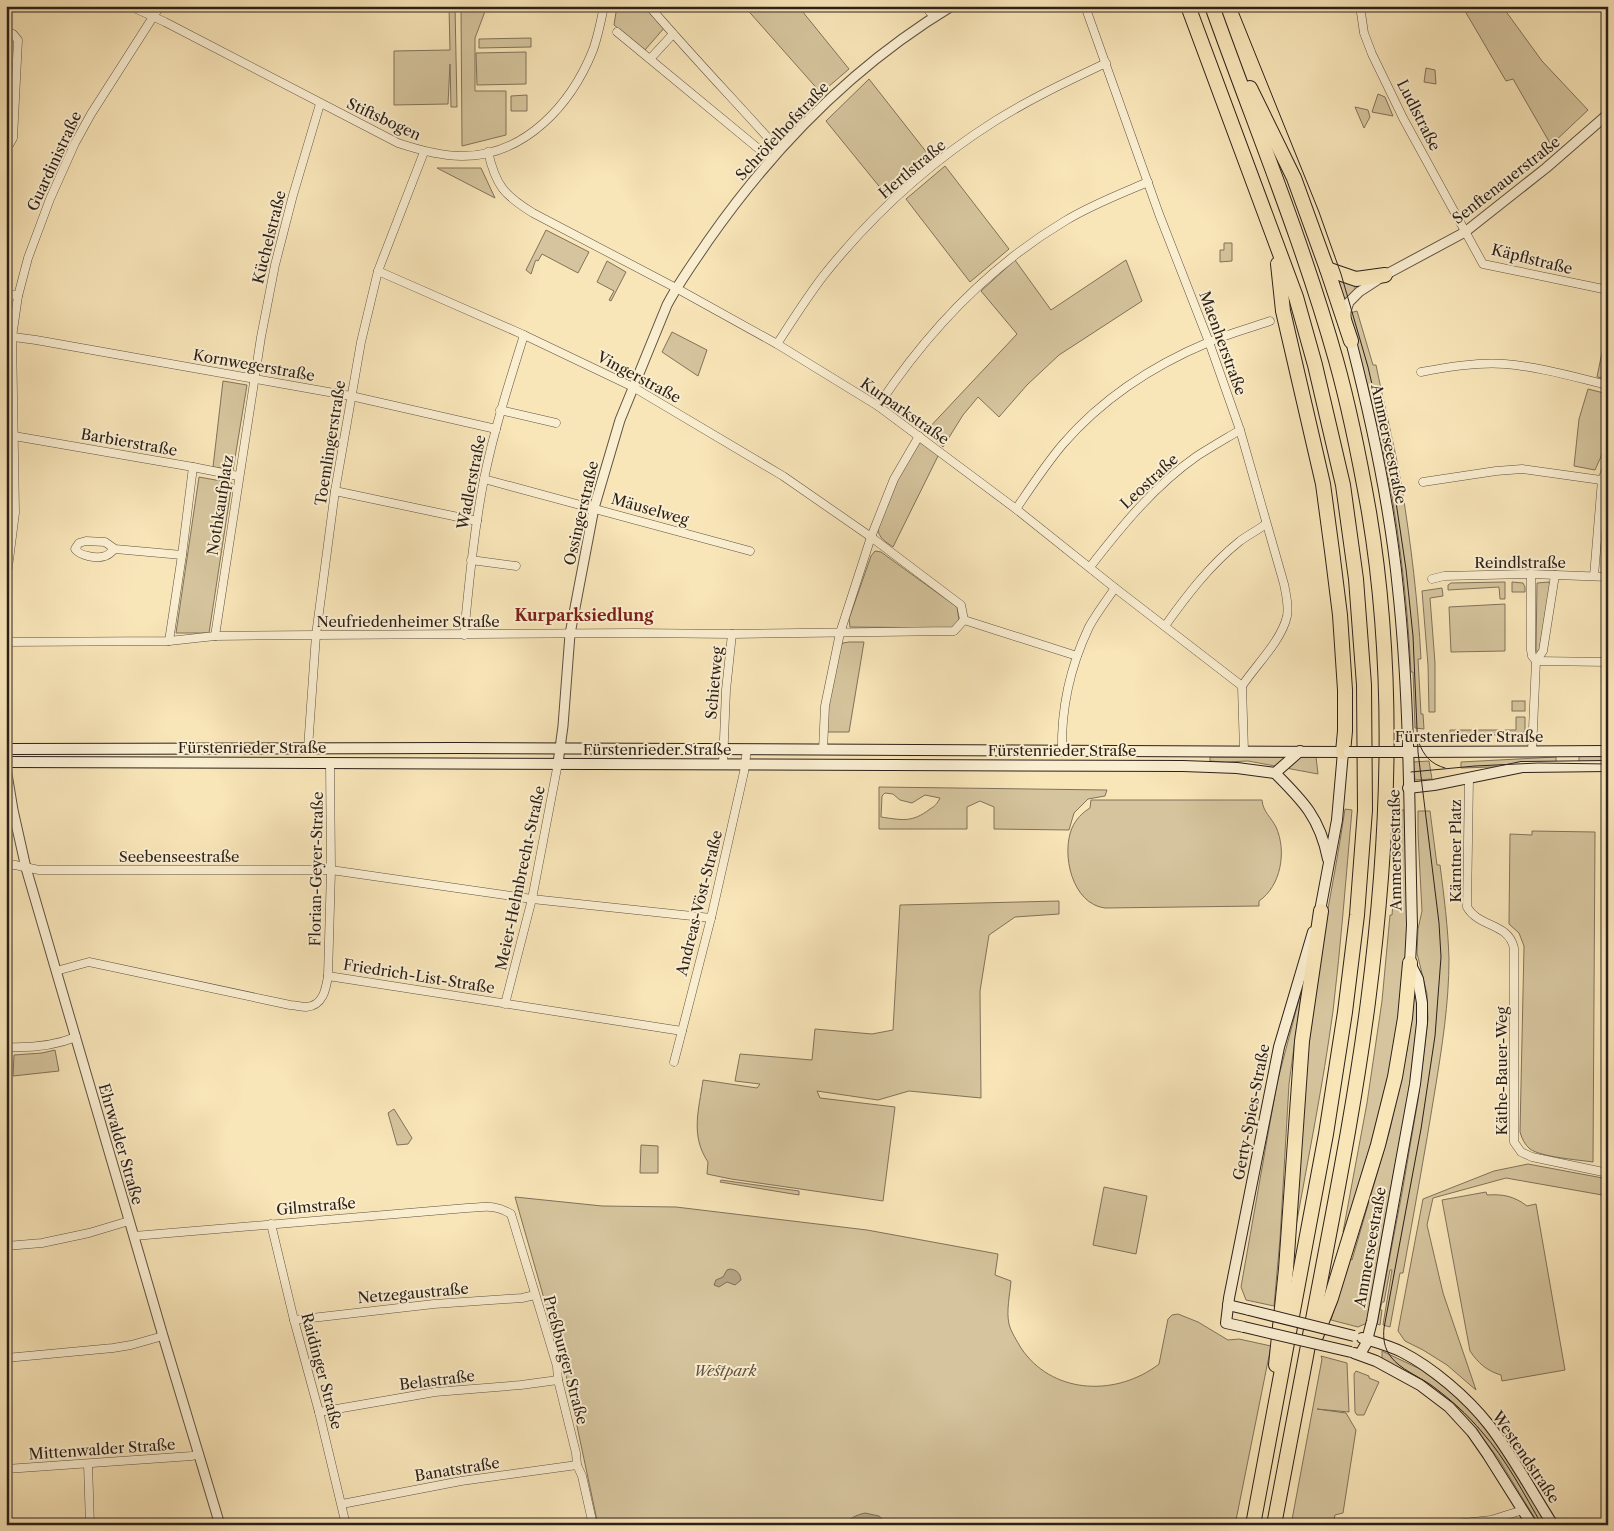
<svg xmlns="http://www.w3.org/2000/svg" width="1614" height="1531" viewBox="0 0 1614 1531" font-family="'Libre Caslon Text',serif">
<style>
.green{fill:#d5c49d;stroke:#80725b;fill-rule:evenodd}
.water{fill:#b3a282;stroke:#7d6e58}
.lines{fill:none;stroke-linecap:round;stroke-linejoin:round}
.minor-casing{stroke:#5f5141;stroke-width:9}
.tertiary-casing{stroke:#5f5141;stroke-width:11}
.secondary-casing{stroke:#2c2019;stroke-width:12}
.motorway-casing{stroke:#2c2019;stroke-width:16}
.minor{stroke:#faeed1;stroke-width:8}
.tertiary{stroke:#faeed1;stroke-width:9}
.secondary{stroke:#faeed1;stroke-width:10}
.motorway{stroke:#f8e5b8;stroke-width:14}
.tram{stroke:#2c2019;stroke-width:1}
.secondary-bridge-casing{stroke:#2c2019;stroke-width:12;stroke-linecap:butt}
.secondary-bridge{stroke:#faeed1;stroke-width:10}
.labels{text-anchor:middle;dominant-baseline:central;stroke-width:4;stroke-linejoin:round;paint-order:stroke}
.street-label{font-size:15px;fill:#2c2019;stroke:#faeed1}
.park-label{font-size:15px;font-style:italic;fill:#5f5141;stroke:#faeed1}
.neighbourhood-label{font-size:16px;font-weight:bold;fill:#7a1f14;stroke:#faeed1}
</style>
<rect width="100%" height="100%" fill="#f8e5b8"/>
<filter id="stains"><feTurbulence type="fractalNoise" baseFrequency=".004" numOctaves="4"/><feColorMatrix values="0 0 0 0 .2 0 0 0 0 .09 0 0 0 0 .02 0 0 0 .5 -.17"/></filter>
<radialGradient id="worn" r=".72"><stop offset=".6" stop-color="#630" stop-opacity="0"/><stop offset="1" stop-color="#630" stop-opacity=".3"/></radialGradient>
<g class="green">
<path d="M449,6H455L457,107H451L450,64L448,104L394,105V51L450,50Z"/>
<path d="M461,6H487L475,38V91H506V135L462,146Z"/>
<path d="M617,6H645L665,27L645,50L614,25Z"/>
<path d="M744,6H798L849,69L821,93Z"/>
<path d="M1462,6H1502L1542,61L1588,110L1551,145L1513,79L1506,81Z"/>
<path d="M531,38V47L479,48V39Z"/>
<path d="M526,52V84L477,85L476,53Z"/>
<path d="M1426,68L1435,70L1436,84L1424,82Z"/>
<path d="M869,79L931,158L887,196L826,121Z"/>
<path d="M1378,94L1385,97L1393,116L1372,112Z"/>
<path d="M527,95V111H511V96Z"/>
<path d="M1355,107L1368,110L1370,117L1364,128Z"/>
<path d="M945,166L1009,249L970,282L906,199Z"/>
<path d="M437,168H481L495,198Z"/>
<path d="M546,230L589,252L578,273L542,254L538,261L536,260L535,262L531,274L526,270Z"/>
<path d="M1224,243H1232V261L1220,262V250H1224Z"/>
<path d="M1015,260L1051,310L1126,260L1142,301L1059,355L1027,385L999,417L978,397L963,415L943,447L926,431L1017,334L981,291Z"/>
<path d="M607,261L626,272L611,301L609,300L614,291L597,282Z"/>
<path d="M1335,277L1353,281L1356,291L1343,302Z"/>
<path d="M1357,311L1373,365H1376C1384,406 1395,447 1402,488C1411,545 1418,602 1421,659H1418L1421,714H1423L1424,729L1415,728L1413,672H1411C1407,595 1398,517 1381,442C1372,401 1361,361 1350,320V313Z"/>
<path d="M1608,323V379L1597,377Z"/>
<path d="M672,332L707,350L698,376L662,352Z"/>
<path d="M223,381L247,385L233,470L213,467Z"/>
<path d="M1588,389L1608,394V441L1595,470L1574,466L1579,419Z"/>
<path d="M922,442L939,454L893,547C886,542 878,538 878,528L897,481L918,444Z"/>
<path d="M199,477L232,483L209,633H176Z"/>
<path d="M875,551L881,552L957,607L959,620L952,628L850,627L849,619L871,556Z"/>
<path d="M1505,582V599H1500L1499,587L1448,590V585L1451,583Z"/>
<path d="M1512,582L1523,583L1525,587V592H1512Z"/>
<path d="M1549,582L1550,587L1539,652L1536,651L1537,583Z"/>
<path d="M1442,588L1443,596L1430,598L1435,663V712H1429L1428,665L1422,591Z"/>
<path d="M1505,604V651L1451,652L1449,607Z"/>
<path d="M849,642H864L849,732H828L826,730L828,706L840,647L843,643Z"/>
<rect x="1512" y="701" width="13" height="10"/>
<path d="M1516,717H1525V731L1520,735H1450V730H1516Z"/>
<rect x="1579" y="756" width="29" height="9"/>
<path d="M1210,757H1316L1318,774L1248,761L1226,762L1210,761Z"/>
<path d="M1556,757V765L1461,768V762Z"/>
<path d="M1429,761L1432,779L1415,780L1413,762Z"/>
<path d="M879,787L1107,790L1105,796L1088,799L1074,813L1069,830L994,829V807L980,801L967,807V829H879ZM885,793L893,794L900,800L912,803L925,795L940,798C937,804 935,806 930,809C912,823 902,820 881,817L882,796Z"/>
<path d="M1091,800H1262C1263,812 1271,817 1276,827C1287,851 1281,886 1259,901V906L1105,908C1072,904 1061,854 1072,828C1076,819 1082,813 1090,808Z"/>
<path d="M1345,809L1352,810C1346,877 1341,944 1333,1011C1323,1085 1308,1158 1295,1232C1298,1174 1300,1115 1306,1057C1313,974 1333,892 1345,809Z"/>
<path d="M1400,810H1404C1406,864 1410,919 1405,973C1398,1062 1371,1147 1345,1232H1343L1367,1103L1382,1001L1390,915H1392Z"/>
<path d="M1418,811H1430L1437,865H1440C1444,896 1448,927 1449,959C1449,1003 1442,1047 1435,1090C1425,1152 1414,1212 1403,1273H1400L1390,1327L1383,1325L1392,1270H1390L1384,1302H1382L1380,1310H1382L1380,1325L1377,1324L1402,1193L1418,1100L1428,1019L1427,994L1417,953L1418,929L1422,911L1418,834Z"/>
<path d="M1532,831L1595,832L1593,1162C1579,1160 1541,1157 1530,1149C1525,1145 1522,1139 1520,1132L1524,946L1519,933L1509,924L1510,834L1532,835Z"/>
<path d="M1059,901V914L1015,917L989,935L980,991L981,1098L909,1091L878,1100L817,1091L820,1098L895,1107L883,1201L731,1179L707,1174L708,1162C690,1135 699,1110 703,1080L757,1088L760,1084L735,1081L740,1054L812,1060L815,1029L872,1034L893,1030L900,905Z"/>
<path d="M1302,988L1289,1084L1280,1239L1274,1306L1246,1300L1241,1287L1277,1083Z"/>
<path d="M1415,988C1424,1030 1411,1083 1403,1124C1393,1175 1384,1225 1375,1275L1377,1276L1367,1323L1358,1327L1331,1320L1349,1258L1352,1260L1390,1129L1407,1050Z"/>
<path d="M55,1050L59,1071L13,1076L14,1055L42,1053Z"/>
<path d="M394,1109L412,1138L408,1144L397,1145L388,1113Z"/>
<path d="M641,1145L658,1146V1173H640Z"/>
<path d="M1528,1164L1608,1179V1196L1506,1178L1433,1198L1427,1225L1443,1293L1476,1390L1447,1365L1423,1350L1405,1341L1398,1331L1423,1199L1494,1171Z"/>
<path d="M721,1180L799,1191V1195L720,1182Z"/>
<path d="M1104,1187L1147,1196L1136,1254L1093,1245Z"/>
<path d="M1486,1192L1487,1195C1503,1194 1514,1196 1527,1206L1536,1204L1565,1370L1502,1381L1501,1375C1487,1371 1478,1363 1470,1351L1442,1200Z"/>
<path d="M515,1197L602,1206L676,1207L867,1230L998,1254L995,1275L1011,1281C1010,1294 1006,1311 1009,1324C1011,1332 1017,1341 1021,1348C1051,1393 1112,1397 1155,1367L1159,1364L1168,1319L1172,1315L1178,1314L1198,1322L1228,1340L1239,1339L1271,1346L1235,1525H598L567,1379Z"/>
<path d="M1382,1351L1420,1369L1463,1401L1494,1436L1550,1525H1539L1498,1458L1467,1419L1457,1409L1382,1360Z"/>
<path d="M1321,1356L1347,1363L1349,1412L1317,1409L1346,1413L1356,1430L1343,1513L1335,1515L1333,1525H1291L1322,1359Z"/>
<path d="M1356,1371L1369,1376V1378L1379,1382L1364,1415H1357L1355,1412L1354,1374Z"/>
</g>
<g class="water">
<path d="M730,1269C737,1270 740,1273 741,1280L735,1285L727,1282L719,1287L714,1285L716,1280L723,1277L727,1270Z"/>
<path d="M865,1513L879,1516L889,1525H844C850,1518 856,1515 865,1513Z"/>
</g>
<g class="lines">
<defs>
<g id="minor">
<path d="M130,6L165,22L398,143C419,150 440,156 462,156C525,156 571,105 593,50C598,36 601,21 604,6"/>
<path d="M649,6C691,55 736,102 779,150"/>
<path d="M925,6L934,17"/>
<path d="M1085,6L1159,214L1209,342L1240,430L1284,584C1286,595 1289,605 1287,616C1282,640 1256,665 1242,686"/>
<path d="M1360,6L1364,33L1372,54L1403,118L1483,264L1608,290"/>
<path d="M617,32L771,159"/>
<path d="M6,33L13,34L18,40L13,138L9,145L6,146"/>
<path d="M650,59L673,34"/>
<path d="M488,152C496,186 504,195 533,213L676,288L777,344L878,406L1016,509L1115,588L1242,686"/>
<path d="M378,271L524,335L633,387L783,476L871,537L961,605L964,620"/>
<path d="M6,293L18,296"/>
<path d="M6,336L36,340L351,396L496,429"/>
<path d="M777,344C792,321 807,297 824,275C872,215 930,162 995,121C1030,99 1068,81 1106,63"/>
<path d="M1421,372C1448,367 1477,362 1505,364C1540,367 1574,377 1608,385"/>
<path d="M878,406C927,332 988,267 1065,221C1091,205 1120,194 1148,182"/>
<path d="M500,410L556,423"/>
<path d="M14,436L193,467L238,476"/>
<path d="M484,479L750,551"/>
<path d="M1423,482L1496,471L1522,469L1608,481"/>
<path d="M335,491L477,521"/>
<path d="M1016,509C1031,487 1046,464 1063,444C1102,399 1154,365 1209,342C1228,334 1250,328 1270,321"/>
<path d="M115,549C112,551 109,555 105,556C97,559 80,556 75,549L79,543L86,541L105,542L115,549L182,555"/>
<path d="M471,560L516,566"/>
<path d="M1090,567C1121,527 1154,486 1197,456C1211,447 1225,439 1240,430"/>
<path d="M1531,574V650L1532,656L1536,661L1532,751"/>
<path d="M1594,576L1602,480L1608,465"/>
<path d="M1432,579L1444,576L1531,574L1608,577"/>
<path d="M6,583L15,513L12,337L18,296L28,258L50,199L75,143L91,114L160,6"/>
<path d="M964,620L1077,656"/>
<path d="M1165,626C1187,595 1210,565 1240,541C1248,535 1258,530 1266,524"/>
<path d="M464,635C469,583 474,530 484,479C494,430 509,383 524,335"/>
<path d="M215,636L261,337L275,265L293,195L320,104"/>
<path d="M169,641L182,555L193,467"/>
<path d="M6,642L169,641L215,636L316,635L634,633L732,634L954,631L964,620"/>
<path d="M1536,661L1543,651L1555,575"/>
<path d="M1536,661L1608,662"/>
<path d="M1242,686L1244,751"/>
<path d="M308,748L316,635L335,491L361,342L378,271L424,152"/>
<path d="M823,750L825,706L840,633L871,537L894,479L919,436"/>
<path d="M1062,751C1061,708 1071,665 1089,627C1096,614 1106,601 1115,588"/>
<path d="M723,764L726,690L732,634"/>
<path d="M1469,778L1467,907C1479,928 1508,922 1514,948V1142L1521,1152L1532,1157L1608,1173"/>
<path d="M6,866L15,865L39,870H331L532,899L711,918"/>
<path d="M56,971L89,962L290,1005C295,1005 301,1007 306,1007C323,1006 326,989 328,976L331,870L330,763"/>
<path d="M328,976L682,1031"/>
<path d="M505,1004L532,899L558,763"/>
<path d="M6,1047C29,1048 54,1046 76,1037"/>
<path d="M674,1062L711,918L744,772L747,749"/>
<path d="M271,1224L294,1320L319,1412L346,1525"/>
<path d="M134,1236L467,1208C485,1207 495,1204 511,1214L557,1366L558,1380L576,1453L577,1465L582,1476L593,1525"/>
<path d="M6,1246L42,1243L89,1233L129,1221"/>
<path d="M294,1320L434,1304L522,1298L535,1295"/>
<path d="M6,1358L113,1348L131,1345L163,1336"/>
<path d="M319,1412L435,1392L521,1385L558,1380"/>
<path d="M88,1464L90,1525"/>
<path d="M6,1469L192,1456L199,1454"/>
<path d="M342,1504L461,1481L577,1465"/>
<path d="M1361,1524L1375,1525"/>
<path d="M1446,1525L1491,1520L1523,1510"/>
</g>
<g id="tertiary">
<path d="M1346,319V311L1349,302L1359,292L1385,275L1465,232L1546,168L1608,114"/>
<path d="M558,763L563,726L570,634L594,508L620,420L667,305C679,282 694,262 708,241C773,148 854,65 952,6"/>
<path d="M6,768L13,810L26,868L163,1336L220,1525"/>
</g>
<g id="secondary">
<path d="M1351,341C1372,423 1390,505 1398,589C1410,700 1409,813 1412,925L1410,963L1418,979L1422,1003V1023L1415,1084L1372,1321L1366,1344L1360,1354"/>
<path d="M6,749L461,748L1348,752"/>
<path d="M1402,752L1608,751"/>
<path d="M6,762L1183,766L1237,768L1275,773L1300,751"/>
<path d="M1275,773C1303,801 1320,818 1328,859"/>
<path d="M1408,788L1434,785L1522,767L1608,766"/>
<path d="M1319,916L1337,820L1343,752"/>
<path d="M1228,1305L1249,1310"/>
<path d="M1244,1327L1226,1323L1229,1298L1279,1047L1313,932"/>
<path d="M1362,1338C1375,1342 1390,1346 1402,1352C1433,1368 1467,1397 1489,1425C1513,1456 1532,1492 1553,1525"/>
<path d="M1354,1353L1376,1361L1420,1385L1449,1407L1472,1432L1488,1455L1532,1525"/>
</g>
<g id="motorway">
<path d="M1188,6L1296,297L1315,365L1343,485L1356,579L1364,685L1365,810L1357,915L1345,1012L1326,1134L1253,1525"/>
<path d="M1212,6C1254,124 1302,239 1336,360C1350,410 1360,461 1369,512C1396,674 1389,840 1368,1002C1357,1087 1341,1172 1325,1256C1308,1346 1291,1435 1274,1525"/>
<path d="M1250,88L1294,178L1327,269L1351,341"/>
<path d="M1278,264L1283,311L1323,484L1332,551L1340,615L1345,690V731L1343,752"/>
<path d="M1327,269L1356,279L1385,275"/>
<path d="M1316,1336L1331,1298L1378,1145L1395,1077L1405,1018L1410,963"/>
<path d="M1276,1365L1286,1269L1302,1041L1321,911"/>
</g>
</defs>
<use href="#minor" class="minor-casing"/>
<use href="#tertiary" class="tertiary-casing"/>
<use href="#secondary" class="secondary-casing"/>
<use href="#motorway" class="motorway-casing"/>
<use href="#minor" class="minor"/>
<use href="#tertiary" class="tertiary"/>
<use href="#secondary" class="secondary"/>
<use href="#motorway" class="motorway"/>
<g class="tram">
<path d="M1236,6L1319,212L1341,274L1368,367L1390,462L1406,569L1413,636L1418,752L1439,923L1441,957L1435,1036L1421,1129L1384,1328C1383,1338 1384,1348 1391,1357C1400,1369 1418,1376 1431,1385C1450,1399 1467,1414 1482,1432C1506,1459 1524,1494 1542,1525"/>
<path d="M1419,743C1424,756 1431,764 1445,768"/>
<path d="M1411,772L1475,766L1538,763L1608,764"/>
</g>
<defs>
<g id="secondary-bridge">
<path d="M1349,752H1402"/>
<path d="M1249,1310L1354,1336"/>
<path d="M1244,1327L1351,1352"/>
</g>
</defs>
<use href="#secondary-bridge" class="secondary-bridge-casing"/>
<use href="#secondary-bridge" class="secondary-bridge"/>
</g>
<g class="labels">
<g class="street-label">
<text transform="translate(1419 115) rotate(63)">Ludlstraße</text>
<text transform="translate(384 119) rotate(25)">Stiftsbogen</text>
<text transform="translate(782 131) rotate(-47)">Schröfelhofstraße</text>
<text transform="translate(54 161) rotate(-65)">Guardinistraße</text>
<text transform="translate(912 169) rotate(-40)">Hertlstraße</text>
<text transform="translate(1506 180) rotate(-38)">Senftenauerstraße</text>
<text transform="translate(269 237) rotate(-76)">Küchelstraße</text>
<text transform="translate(1532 259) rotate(14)">Käpflstraße</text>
<text transform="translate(1223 343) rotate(70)">Maenherstraße</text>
<text transform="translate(254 365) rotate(10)">Kornwegerstraße</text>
<text transform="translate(639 377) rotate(28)">Vingerstraße</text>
<text transform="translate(905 411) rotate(35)">Kurparkstraße</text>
<text transform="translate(129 442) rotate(10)">Barbierstraße</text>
<text transform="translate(330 443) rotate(-81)">Toemlingerstraße</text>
<text transform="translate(1389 444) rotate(78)">Ammerseestraße</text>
<text transform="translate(1149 481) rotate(-43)">Leostraße</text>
<text transform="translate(471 482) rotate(-79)">Wadlerstraße</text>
<text transform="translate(220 505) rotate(-81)">Nothkaufplatz</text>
<text transform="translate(650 509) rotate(16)">Mäuselweg</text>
<text transform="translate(581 513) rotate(-77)">Ossingerstraße</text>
<text x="1520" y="562">Reindlstraße</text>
<text x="408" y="621">Neufriedenheimer Straße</text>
<text transform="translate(714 683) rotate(-85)">Schietweg</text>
<text x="1469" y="736">Fürstenrieder Straße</text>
<text x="252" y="747">Fürstenrieder Straße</text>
<text x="657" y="749">Fürstenrieder Straße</text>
<text x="1062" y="750">Fürstenrieder Straße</text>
<text transform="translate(1395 850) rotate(-91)">Ammerseestraße</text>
<text transform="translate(1455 851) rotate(-90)">Kärntner Platz</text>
<text x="179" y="856">Seebenseestraße</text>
<text transform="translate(316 869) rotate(-89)">Florian-Geyer-Straße</text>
<text transform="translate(520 878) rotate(-78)">Meier-Helmbrecht-Straße</text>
<text transform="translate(699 903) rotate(-76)">Andreas-Vöst-Straße</text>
<text transform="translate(419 976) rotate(9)">Friedrich-List-Straße</text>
<text transform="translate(1501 1071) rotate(-90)">Käthe-Bauer-Weg</text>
<text transform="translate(1251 1112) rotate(-79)">Gerty-Spies-Straße</text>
<text transform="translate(121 1144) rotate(74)">Ehrwalder Straße</text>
<text transform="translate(316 1206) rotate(-5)">Gilmstraße</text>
<text transform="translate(1370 1247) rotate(-80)">Ammerseestraße</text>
<text transform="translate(413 1293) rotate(-5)">Netzegaustraße</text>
<text transform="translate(566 1360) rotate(75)">Preßburger Straße</text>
<text transform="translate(322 1371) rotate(75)">Raidinger Straße</text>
<text transform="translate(437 1380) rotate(-7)">Belastraße</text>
<text transform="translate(102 1449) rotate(-4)">Mittenwalder Straße</text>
<text transform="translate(1526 1457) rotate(56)">Westendstraße</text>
<text transform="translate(457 1469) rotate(-9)">Banatstraße</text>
</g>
<g class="park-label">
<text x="725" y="1370">Westpark</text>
</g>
<g class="neighbourhood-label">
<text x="584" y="615">Kurparksiedlung</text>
</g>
</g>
<rect width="1614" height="1531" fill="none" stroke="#f8e5b8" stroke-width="25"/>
<rect x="8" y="8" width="1599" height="1516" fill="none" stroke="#2c2019" stroke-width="2.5"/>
<rect x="12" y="12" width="1589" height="1506" fill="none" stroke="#2c2019"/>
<rect width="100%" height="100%" filter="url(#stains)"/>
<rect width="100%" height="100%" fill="url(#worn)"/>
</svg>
